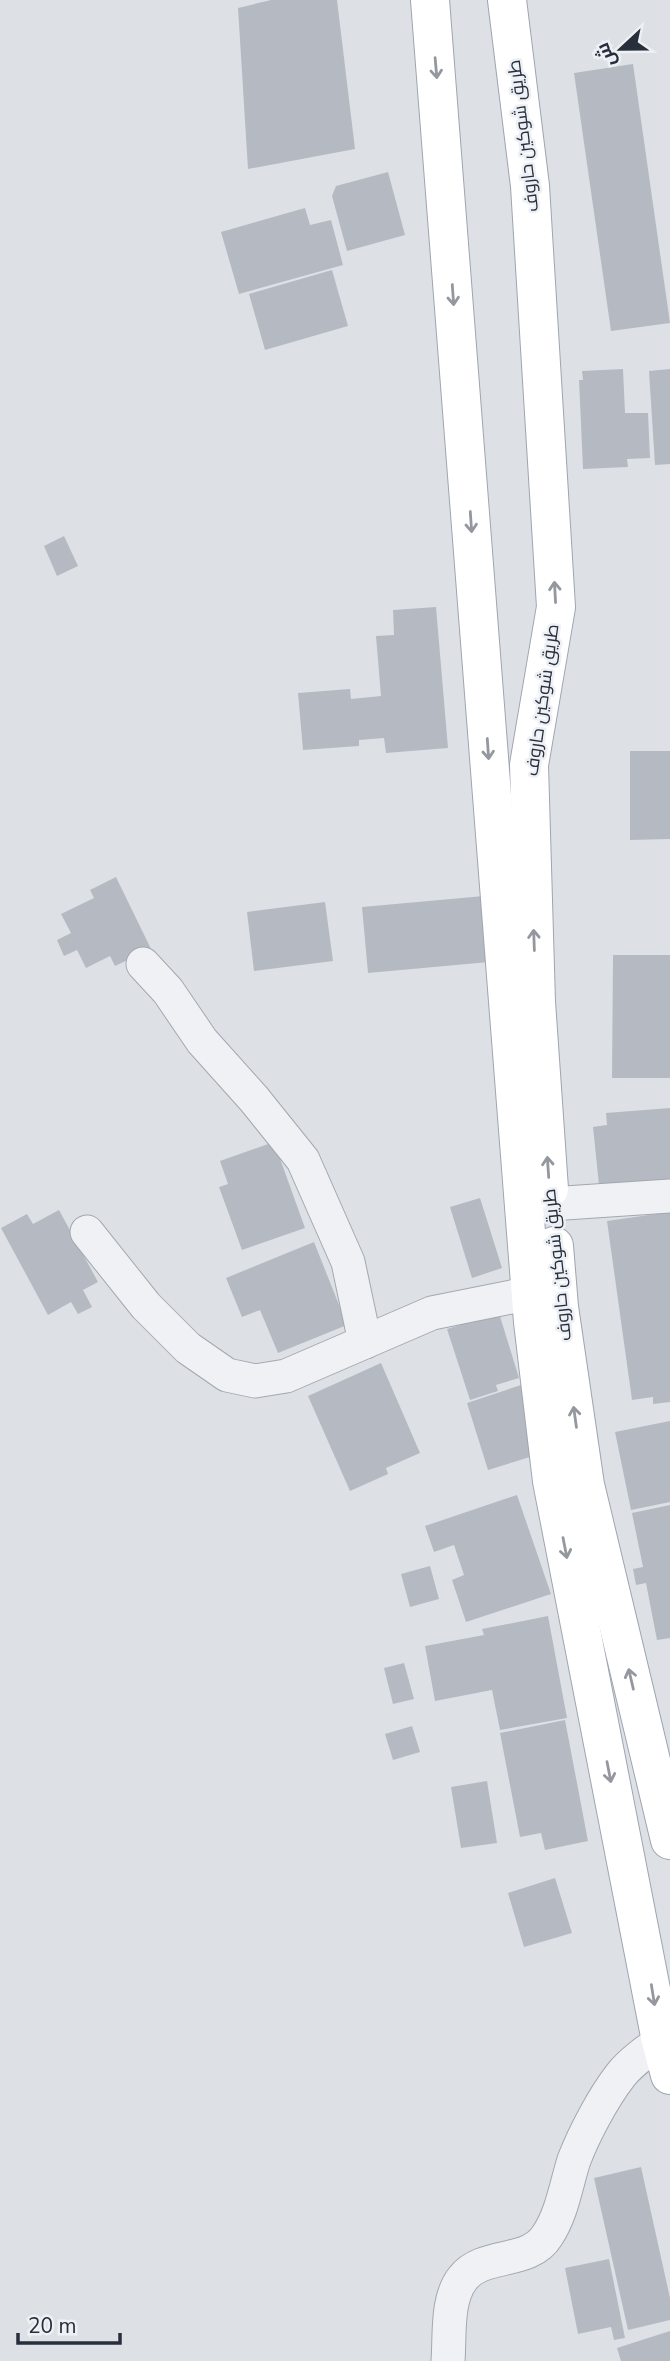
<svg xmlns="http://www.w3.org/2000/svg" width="670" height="2361" viewBox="0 0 670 2361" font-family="'Nunito Sans',Cairo,sans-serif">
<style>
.building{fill:#b5bac2}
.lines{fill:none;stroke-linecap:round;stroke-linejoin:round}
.street-casing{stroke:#a3a8b0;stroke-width:35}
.primary-casing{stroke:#9ea5b1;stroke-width:40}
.street{stroke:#f0f1f5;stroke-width:33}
.primary{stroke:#fff;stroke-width:38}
.oneway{stroke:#94979e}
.labels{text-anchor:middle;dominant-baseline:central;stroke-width:5;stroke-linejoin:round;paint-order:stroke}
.street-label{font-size:18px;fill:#282f3c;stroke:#edf0f4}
</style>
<rect width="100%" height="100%" fill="#dde1e6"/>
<g class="building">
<path d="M271,0H337L355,149L248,169L238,8Z"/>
<path d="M633,64L670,323L611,331L574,73Z"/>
<path d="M388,172L405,235L347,251L332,196L336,186Z"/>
<path d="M305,208L310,225L331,220L343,265L239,294L221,232Z"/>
<path d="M332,270L348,326L265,350L249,294Z"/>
<path d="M623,369L625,413H648L650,458L627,459L628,467L583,469L579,380H583L582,371Z"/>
<path d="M670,369V464L655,465L649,371Z"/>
<path d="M64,536L78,566L57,576L44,546Z"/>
<path d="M436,607L448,748L386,753L384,738L359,740V746L303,750L298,693L350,689L351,699L381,696L376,636L394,635L393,610Z"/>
<path d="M630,751H670V839L630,840Z"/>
<path d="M116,877L151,949L115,966L110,956L86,968L77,950L64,956L57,940L71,933L61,914L94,898L90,890Z"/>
<path d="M484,896L489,962L368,973L362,907Z"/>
<path d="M325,902L333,961L254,971L247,912Z"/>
<path d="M613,955H670V1078H612Z"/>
<path d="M670,1108V1187L599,1185L593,1127L607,1125L606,1113Z"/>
<path d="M274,1142L305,1228L242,1250L219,1187L228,1184L220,1161Z"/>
<path d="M480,1198L502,1268L472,1278L450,1207Z"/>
<path d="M59,1210L98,1282L83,1290L92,1307L78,1314L71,1302L48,1315L1,1228L27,1214L33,1224Z"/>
<path d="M670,1212V1402L653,1404V1397L632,1400L607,1221Z"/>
<path d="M314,1242L347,1325L278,1353L260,1310L242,1317L226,1278Z"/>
<path d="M499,1313L519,1378L496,1385L498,1391L470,1400L447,1329Z"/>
<path d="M381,1363L420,1453L386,1468L388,1474L350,1491L308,1396Z"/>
<path d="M521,1385L543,1453L488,1470L467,1403Z"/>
<path d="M670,1421V1502L631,1510L615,1432Z"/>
<path d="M517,1495L551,1594L466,1622L452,1580L464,1575L454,1545L434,1552L425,1526Z"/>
<path d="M670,1505V1638L657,1640L646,1583L636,1585L633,1569L643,1567L632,1513Z"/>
<path d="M430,1566L439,1599L410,1607L401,1574Z"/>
<path d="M548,1616L567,1718L500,1730L492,1690L435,1701L425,1646L484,1635L482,1629Z"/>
<path d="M404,1663L414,1699L393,1704L384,1668Z"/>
<path d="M565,1720L588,1841L545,1850L541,1833L520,1837L500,1733Z"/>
<path d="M412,1726L420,1752L393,1760L385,1734Z"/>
<path d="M487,1781L497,1843L461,1848L451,1787Z"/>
<path d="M555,1878L572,1933L524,1947L508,1893Z"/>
<path d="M641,2167L670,2298V2320L628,2330L594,2178Z"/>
<path d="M609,2259L625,2338L614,2340L611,2327L578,2334L565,2268Z"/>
<path d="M670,2331V2361H621L617,2348Z"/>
</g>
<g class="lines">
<defs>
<g id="street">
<path d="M143,964L168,991L202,1041L254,1099L303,1160L348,1262L365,1342"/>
<path d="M550,1204L670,1196"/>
<path d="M87,1232L146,1306L188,1348L227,1375L255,1381L286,1376L432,1313L531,1293"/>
<path d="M448,2361C450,2335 446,2299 463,2278C483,2252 529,2265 547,2236C562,2214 566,2185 574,2160C584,2134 603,2098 620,2076C632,2060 654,2046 670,2035"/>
</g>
<g id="primary">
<path d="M430,0L533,1322L552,1481L661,2041L670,2075"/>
<path d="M507,0L530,186L556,607L529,765L536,1002L549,1189"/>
<path d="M554,1246L559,1307L585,1485L670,1840"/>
</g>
</defs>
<use href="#street" class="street-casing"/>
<use href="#primary" class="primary-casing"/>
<use href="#street" class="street"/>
<use href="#primary" class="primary"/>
</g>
<defs><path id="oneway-shaft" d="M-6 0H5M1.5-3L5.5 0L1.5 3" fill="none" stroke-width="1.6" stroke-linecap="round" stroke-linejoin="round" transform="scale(1.75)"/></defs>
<g class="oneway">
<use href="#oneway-shaft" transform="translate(436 68) rotate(85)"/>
<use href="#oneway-shaft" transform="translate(453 295) rotate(86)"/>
<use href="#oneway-shaft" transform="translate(471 522) rotate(86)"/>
<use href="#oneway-shaft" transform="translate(555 592) rotate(-93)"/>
<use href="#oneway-shaft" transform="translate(488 749) rotate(86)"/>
<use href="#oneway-shaft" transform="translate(534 940) rotate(-92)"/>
<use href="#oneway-shaft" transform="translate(548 1167) rotate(-94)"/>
<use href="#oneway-shaft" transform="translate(575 1417) rotate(-98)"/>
<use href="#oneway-shaft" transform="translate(565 1548) rotate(79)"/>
<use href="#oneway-shaft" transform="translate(631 1679) rotate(-103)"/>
<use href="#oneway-shaft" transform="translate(609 1772) rotate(79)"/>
<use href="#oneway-shaft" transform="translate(653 1995) rotate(81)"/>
</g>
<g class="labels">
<g class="street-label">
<text transform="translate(523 136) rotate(-97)">طريق شوكين حاروف</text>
<text transform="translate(542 700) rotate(-82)">طريق شوكين حاروف</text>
<text transform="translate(557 1265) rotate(-96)">طريق شوكين حاروف</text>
</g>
</g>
<g transform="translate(621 49) rotate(248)" stroke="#edf0f4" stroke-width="5" paint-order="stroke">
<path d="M0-5L12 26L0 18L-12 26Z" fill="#282f3c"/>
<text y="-10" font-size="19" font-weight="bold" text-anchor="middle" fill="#282f3c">ش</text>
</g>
<path d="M18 2333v10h102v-10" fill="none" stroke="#282f3c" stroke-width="3.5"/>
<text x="28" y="2333" font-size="21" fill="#282f3c" stroke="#edf0f4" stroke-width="5" paint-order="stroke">20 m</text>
</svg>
